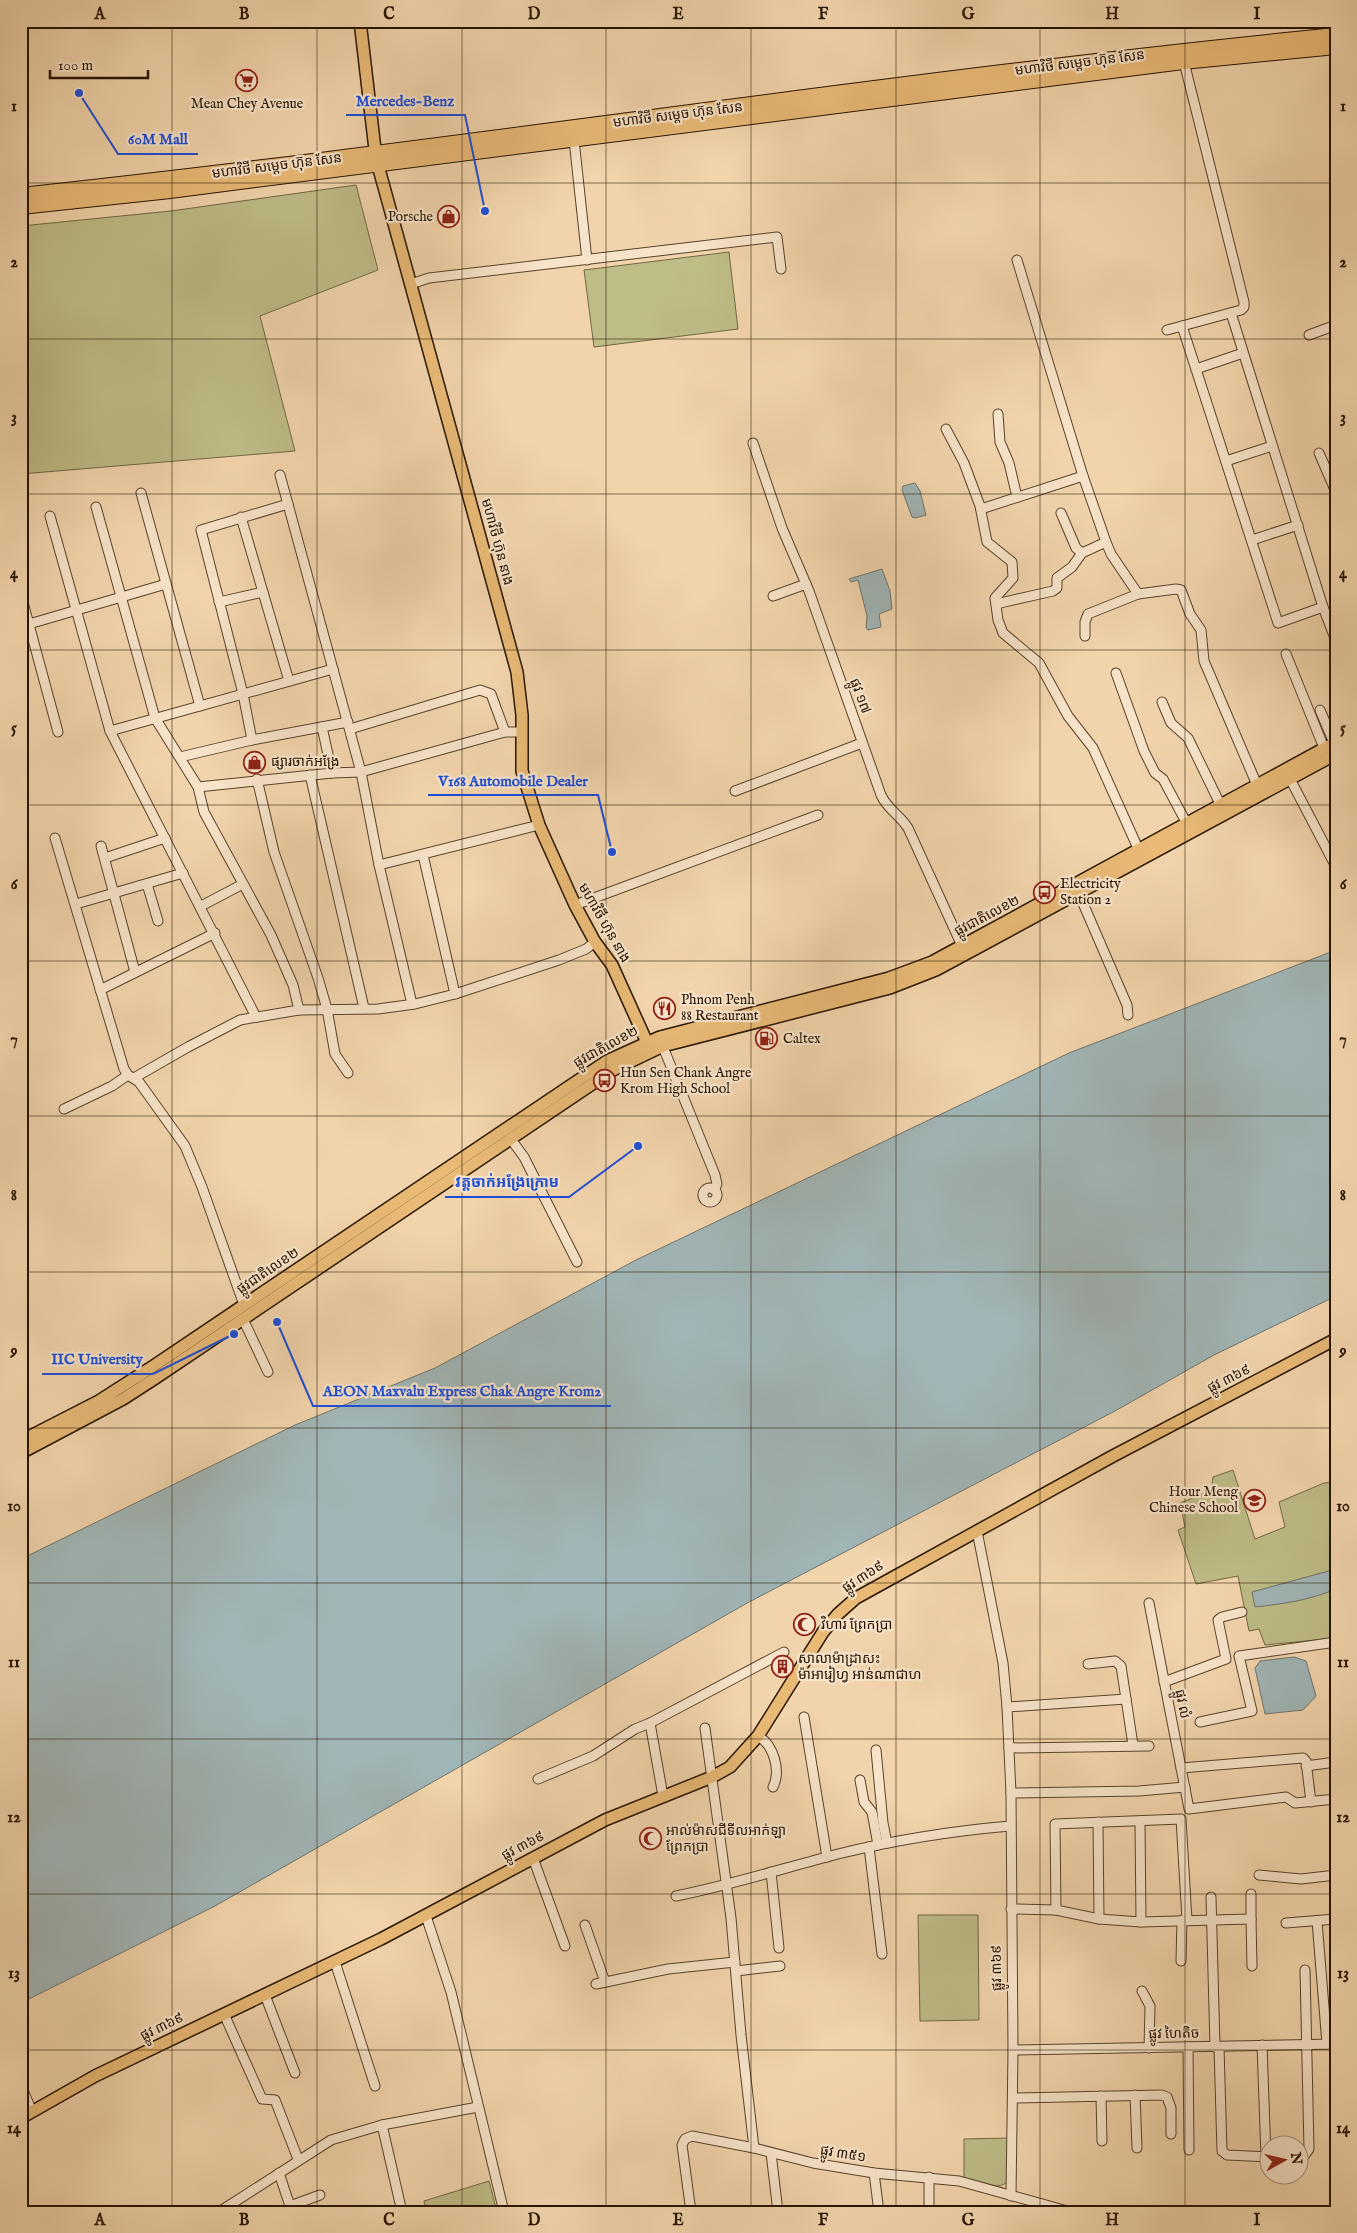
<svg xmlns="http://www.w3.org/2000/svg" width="1357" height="2233" viewBox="0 0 1357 2233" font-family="'IM FELL English','Noto Sans Khmer',serif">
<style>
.green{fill:#bebc87;stroke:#726844}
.water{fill:#a0b5b6;stroke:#6f746d}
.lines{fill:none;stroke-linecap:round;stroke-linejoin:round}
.minor-casing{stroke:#58432b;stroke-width:11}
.major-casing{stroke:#251300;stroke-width:14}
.highway-casing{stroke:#251300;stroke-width:16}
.minor{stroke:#f7e3c9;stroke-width:9}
.major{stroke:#e9ba76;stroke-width:11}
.highway{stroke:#e9ba76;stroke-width:14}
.grid{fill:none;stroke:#251300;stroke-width:1;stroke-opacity:0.55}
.labels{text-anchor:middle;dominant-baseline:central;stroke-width:4.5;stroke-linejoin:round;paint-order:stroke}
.street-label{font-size:14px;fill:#251300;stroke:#f7e3c9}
.poi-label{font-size:14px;fill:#251300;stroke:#f7e3c9;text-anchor:start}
.leader{fill:none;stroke:#1d4ed8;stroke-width:2}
.callout-dot{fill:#1d4ed8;stroke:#f7e3c9;stroke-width:2}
.callout-label{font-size:15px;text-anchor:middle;font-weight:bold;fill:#1d4ed8;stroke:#f7e3c9;stroke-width:4.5;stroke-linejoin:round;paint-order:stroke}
.neatline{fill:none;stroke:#251300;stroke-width:2}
.grid-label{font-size:16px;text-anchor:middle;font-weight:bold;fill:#251300}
</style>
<rect width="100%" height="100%" fill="#f2d4ac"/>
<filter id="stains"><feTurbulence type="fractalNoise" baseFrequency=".004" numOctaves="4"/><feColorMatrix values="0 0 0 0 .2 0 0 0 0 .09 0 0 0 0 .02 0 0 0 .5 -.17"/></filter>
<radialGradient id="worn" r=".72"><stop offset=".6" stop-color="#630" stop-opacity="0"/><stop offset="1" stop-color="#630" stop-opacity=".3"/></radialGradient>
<g class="green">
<path d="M356,185L378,270L260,316L295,451L21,474V226L171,211Z"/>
<path d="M729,252L738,329L594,347L584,270Z"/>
<path d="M1233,1470L1255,1539L1285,1527L1279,1502L1324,1483L1336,1482V1638L1265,1645L1259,1629L1249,1631L1238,1576L1196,1584L1178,1530L1185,1527L1180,1503L1211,1491L1213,1477Z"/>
<path d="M918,1915H978L979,2020L920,2021Z"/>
<path d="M1008,2138L1007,2182C997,2192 977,2181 964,2178V2139Z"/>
<path d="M489,2181L497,2212H426L424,2201Z"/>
</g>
<g class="water">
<path d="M915,483L920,491L926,515L915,518L912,517L902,490L903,486Z"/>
<path d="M882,569L890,591L892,609L879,614L881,627L868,630L866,628L867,616L858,580L851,582L849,579Z"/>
<path d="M1336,950V1296L1214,1355L1115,1411L749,1602L215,1906L21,2003V1559L295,1425L435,1368L636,1260L1069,1053Z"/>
<path d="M1336,1569V1589C1310,1600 1283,1604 1255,1607L1252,1592Z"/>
<path d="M1294,1657L1306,1661L1316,1696L1303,1710L1265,1714L1255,1668L1260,1661Z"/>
</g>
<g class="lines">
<defs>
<g id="minor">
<path d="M574,140L587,260"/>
<path d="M1017,260L1083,476L1106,542L1111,554L1138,594"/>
<path d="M411,284L429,278L777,237L781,269"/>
<path d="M1231,313L1323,607L1336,641"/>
<path d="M1182,326L1241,310L1244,307V302L1183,58"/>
<path d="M1167,330L1182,326L1278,623L1323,607"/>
<path d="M1309,335L1336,325"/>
<path d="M1196,369L1243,353"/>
<path d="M998,414L1000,442L1009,463L1017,497"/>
<path d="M946,429L964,463L980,506L987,542L1012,562L1013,578L995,598L998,620L1003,633L1039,663L1068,716L1093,748L1141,855"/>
<path d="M753,443L782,528L809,591L881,795C887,809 900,815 908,828L962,946"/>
<path d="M1319,453L1336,492"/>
<path d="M1226,461L1272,446"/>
<path d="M280,475L361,772L379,865L412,1004"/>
<path d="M141,493L200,706"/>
<path d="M96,507L155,718L198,787L204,812L271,935L293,985L299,1010"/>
<path d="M981,509L1083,476"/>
<path d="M1061,513L1076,548L1082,553"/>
<path d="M50,516L110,731L256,1017"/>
<path d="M241,517L289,681"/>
<path d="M1252,540L1298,525"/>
<path d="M21,595L58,732"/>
<path d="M773,596L806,584"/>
<path d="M219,602L263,592"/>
<path d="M996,604L1053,591L1057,588V578L1072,567L1082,553L1106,542"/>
<path d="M29,624L166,584"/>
<path d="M1085,636V622L1088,614L1138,594L1176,589L1181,590L1190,614L1201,630L1204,661L1257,785"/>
<path d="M1286,654L1324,748"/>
<path d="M1116,673L1144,751L1155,773L1163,779L1187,824"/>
<path d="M1162,702L1171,723L1188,738L1223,810"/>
<path d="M1320,710L1334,743"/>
<path d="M322,727L332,773"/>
<path d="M350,729L480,690L491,694L505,732"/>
<path d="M110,731L333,669"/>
<path d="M252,740L243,694L201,530L288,504"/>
<path d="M180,757L252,740L348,722"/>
<path d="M310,775L364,1008"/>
<path d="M1288,775L1334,863"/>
<path d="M257,779L274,852L318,978L327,1009L335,1054L348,1073"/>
<path d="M198,787L332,773L361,772L505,732H522"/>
<path d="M735,791L862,743"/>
<path d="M55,838L124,1069L128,1075L139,1082L185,1146L202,1187L244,1305"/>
<path d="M101,846L135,972"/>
<path d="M423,855L455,994"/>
<path d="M105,858L165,838"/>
<path d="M379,865L539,825"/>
<path d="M147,884L158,921"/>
<path d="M1079,894L1127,1005L1128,1015"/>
<path d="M76,904L183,873"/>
<path d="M575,905L818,815"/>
<path d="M201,906L243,884"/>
<path d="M100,990L215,933"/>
<path d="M661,1042L715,1175L717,1184L714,1190"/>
<path d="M134,1078L188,1047L240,1020L299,1010L378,1009L415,1004L455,994L559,960L586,949L595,942"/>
<path d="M64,1109L112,1086L128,1075"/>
<path d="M510,1138L524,1157L577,1262"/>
<circle cx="710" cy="1195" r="7"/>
<path d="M243,1319L268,1372"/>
<path d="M977,1531L1003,1663L1007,1707L1011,1793L1013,2050L1011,2196"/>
<path d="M1149,1603L1189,1809L1286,1797L1295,1803L1336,1799"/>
<path d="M1088,1664L1115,1661L1121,1666L1133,1745"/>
<path d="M1164,1682L1226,1659L1218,1620L1222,1617L1242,1612"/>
<path d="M1007,1707L1126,1699"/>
<path d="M804,1717L827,1857"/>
<path d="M1200,1722L1252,1711L1239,1656L1336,1642"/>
<path d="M650,1723L663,1796"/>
<path d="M705,1728L731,1918L741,2035L754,2148"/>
<path d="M758,1736C774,1745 781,1771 773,1787"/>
<path d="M1009,1748L1149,1746"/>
<path d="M876,1750L883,1823L887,1843"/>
<path d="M1306,1766L1328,1763"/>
<path d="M1181,1768L1303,1758L1306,1761L1311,1802"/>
<path d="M538,1779L593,1756L635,1729L650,1723L784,1652"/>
<path d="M860,1780L864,1802L872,1812L878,1845"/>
<path d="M1011,1793L1139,1791L1185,1787"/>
<path d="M1140,1821L1141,1922"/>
<path d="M1098,1822L1099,1919"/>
<path d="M869,1847L882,1954"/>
<path d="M533,1858L565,1946"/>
<path d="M771,1872L779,1948"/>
<path d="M1259,1875L1301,1879L1336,1875"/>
<path d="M1251,1894V1919"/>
<path d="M676,1896C731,1885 784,1868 838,1854C895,1840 952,1831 1010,1826"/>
<path d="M1211,1897L1215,2047"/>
<path d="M1011,1909L1056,1910L1099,1919L1141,1922L1251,1919L1252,1966"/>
<path d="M1056,1910L1055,1824L1181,1819L1187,1920"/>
<path d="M426,1916L451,1992L504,2212"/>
<path d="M1317,1921L1327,2044"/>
<path d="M1286,1923L1336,1919"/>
<path d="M585,1925L605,1982"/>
<path d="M1181,1961L1182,1920"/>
<path d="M335,1962L375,2086"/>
<path d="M736,1971L780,1966"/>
<path d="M596,1984L668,1969L735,1962"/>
<path d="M1142,1991L1150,2006L1149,2048"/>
<path d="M265,1995L295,2073"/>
<path d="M224,2014L262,2099L275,2100L298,2159"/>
<path d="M1262,2045L1266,2157"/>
<path d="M1188,2047L1189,2150"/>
<path d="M1219,2047L1222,2151L1227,2155L1270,2157"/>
<path d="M1013,2050L1336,2044"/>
<path d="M21,2085L32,2112"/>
<path d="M1135,2095L1137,2148"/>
<path d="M1101,2096L1102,2141"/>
<path d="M1013,2098L1162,2095L1167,2097L1171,2108V2134"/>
<path d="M382,2125L402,2212"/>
<path d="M771,2153L778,2212"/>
<path d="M1300,2156H1304L1309,2149L1305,1970"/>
<path d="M279,2173L292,2212"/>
<path d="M874,2173L879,2212"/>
<path d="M290,2206L320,2195"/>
<path d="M219,2212L331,2140L382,2125L478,2107"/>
<path d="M691,2212L682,2145L685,2139L692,2136L754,2148L813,2163L874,2173L959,2181L1071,2212"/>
<path d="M929,2212V2177"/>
</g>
<g id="major">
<path d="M360,21L376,158L517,672L522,715V771L539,825L575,905L595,942L612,965L649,1047"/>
<path d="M21,1441L99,1401L149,1369L607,1061L660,1037L889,978L932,962L1336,742"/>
<path d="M21,1453L123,1399L154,1379L613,1070L663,1046L890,988L936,970L1336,754"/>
<path d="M21,2118L95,2076L381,1939L605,1820L712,1777L730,1767L758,1736L823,1632L838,1614L856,1598L1113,1456L1336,1339"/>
</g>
<g id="highway">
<path d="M21,195C460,148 896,78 1336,35"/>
<path d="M21,207L170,191L1183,62L1336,47"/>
</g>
</defs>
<use href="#minor" class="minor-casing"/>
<use href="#major" class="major-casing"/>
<use href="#highway" class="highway-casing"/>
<use href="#minor" class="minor"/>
<use href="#major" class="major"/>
<use href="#highway" class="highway"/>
</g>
<path class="grid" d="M172,21V2212M317,21V2212M462,21V2212M606,21V2212M751,21V2212M896,21V2212M1040,21V2212M1185,21V2212M21,183H1336M21,339H1336M21,494H1336M21,650H1336M21,805H1336M21,961H1336M21,1116H1336M21,1272H1336M21,1428H1336M21,1583H1336M21,1739H1336M21,1894H1336M21,2050H1336"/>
<defs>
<symbol id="supermarket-ring" viewBox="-11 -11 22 22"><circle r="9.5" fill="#f7e3c9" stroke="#8f2418" stroke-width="1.5"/><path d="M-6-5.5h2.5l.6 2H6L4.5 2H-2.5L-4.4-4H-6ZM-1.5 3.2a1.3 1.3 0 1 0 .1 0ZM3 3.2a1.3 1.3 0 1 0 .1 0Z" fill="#8f2418"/></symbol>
<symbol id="shop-ring" viewBox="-11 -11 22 22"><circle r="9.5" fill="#f7e3c9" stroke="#8f2418" stroke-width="1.5"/><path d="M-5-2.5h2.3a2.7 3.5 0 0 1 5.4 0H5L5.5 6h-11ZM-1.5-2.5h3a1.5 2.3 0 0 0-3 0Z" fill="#8f2418"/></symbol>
<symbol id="bus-ring" viewBox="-11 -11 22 22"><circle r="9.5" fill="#f7e3c9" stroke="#8f2418" stroke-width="1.5"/><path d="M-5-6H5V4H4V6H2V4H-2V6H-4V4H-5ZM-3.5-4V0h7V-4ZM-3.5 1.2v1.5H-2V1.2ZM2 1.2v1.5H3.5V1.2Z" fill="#8f2418"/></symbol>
<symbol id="restaurant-ring" viewBox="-11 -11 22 22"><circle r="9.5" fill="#f7e3c9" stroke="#8f2418" stroke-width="1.5"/><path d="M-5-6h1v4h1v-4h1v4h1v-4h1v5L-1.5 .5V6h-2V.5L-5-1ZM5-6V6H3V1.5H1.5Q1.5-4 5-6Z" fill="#8f2418"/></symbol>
<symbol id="fuel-ring" viewBox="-11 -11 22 22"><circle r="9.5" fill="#f7e3c9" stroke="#8f2418" stroke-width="1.5"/><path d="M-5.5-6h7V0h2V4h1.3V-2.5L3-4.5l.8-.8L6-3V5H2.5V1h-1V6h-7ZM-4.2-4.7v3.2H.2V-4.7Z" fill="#8f2418"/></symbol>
<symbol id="school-ring" viewBox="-11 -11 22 22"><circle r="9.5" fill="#f7e3c9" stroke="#8f2418" stroke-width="1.5"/><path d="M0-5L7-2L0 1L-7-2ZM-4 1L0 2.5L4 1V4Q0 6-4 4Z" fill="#8f2418"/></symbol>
<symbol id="mosque-ring" viewBox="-11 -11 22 22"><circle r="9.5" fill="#f7e3c9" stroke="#8f2418" stroke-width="1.5"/><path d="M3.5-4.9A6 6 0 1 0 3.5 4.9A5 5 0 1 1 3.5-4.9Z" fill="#8f2418"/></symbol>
<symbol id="building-ring" viewBox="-11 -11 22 22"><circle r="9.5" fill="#f7e3c9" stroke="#8f2418" stroke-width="1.5"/><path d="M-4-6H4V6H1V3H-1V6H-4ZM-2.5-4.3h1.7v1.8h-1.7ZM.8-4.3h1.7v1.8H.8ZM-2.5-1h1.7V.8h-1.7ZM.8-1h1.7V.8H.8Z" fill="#8f2418"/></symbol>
</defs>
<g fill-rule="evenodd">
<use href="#supermarket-ring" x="234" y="68" width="25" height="25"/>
<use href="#shop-ring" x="436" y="204" width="25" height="25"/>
<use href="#shop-ring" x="242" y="750" width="25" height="25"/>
<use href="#bus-ring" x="1032" y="880" width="25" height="25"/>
<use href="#restaurant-ring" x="652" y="996" width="25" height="25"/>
<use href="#fuel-ring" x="754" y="1026" width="25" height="25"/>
<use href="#bus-ring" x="592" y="1068" width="25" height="25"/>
<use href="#school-ring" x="1242" y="1488" width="25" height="25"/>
<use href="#mosque-ring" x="792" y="1612" width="25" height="25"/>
<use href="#building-ring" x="770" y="1654" width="25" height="25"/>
<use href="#mosque-ring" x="638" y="1826" width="25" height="25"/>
</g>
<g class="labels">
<g class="street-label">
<text transform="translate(1080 63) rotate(-7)">មហាវិថី សម្តេច ហ៊ុន សែន</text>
<text transform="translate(678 115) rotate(-7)">មហាវិថី សម្តេច ហ៊ុន សែន</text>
<text transform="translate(277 166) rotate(-7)">មហាវិថី សម្តេច ហ៊ុន សែន</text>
<text transform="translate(497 542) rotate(75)">មហាវិថី ហ៊ុន នាង</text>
<text transform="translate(860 696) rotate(69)">ផ្លូវ ១៧</text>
<text transform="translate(987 916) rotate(-28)">ផ្លូវជាតិលេខ២</text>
<text transform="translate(604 923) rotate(60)">មហាវិថី ហ៊ុន នាង</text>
<text transform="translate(606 1047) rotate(-29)">ផ្លូវជាតិលេខ២</text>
<text transform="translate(268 1271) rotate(-34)">ផ្លូវជាតិលេខ២</text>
<text transform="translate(1229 1379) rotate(-27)">ផ្លូវ ៣៦៩</text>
<text transform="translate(863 1577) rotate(-33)">ផ្លូវ ៣៦៩</text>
<text transform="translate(1182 1704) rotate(79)">ផ្លូវ លំ</text>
<text transform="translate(523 1846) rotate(-28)">ផ្លូវ ៣៦៩</text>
<text transform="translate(997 1968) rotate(-91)">ផ្លូវ ៣៦៩</text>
<text transform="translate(162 2027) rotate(-26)">ផ្លូវ ៣៦៩</text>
<text transform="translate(1174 2034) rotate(-1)">ផ្លូវ ហៃតិច</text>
<text transform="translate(843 2154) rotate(9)">ផ្លូវ ៣៥១</text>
</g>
<g class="poi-label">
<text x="247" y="104" text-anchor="middle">Mean Chey Avenue</text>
<text x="433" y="217" text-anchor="end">Porsche</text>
<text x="271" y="762">ផ្សារចាក់អង្រែ</text>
<text x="1060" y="884">Electricity<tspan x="1060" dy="16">Station 2</tspan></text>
<text x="681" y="1000">Phnom Penh<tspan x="681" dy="16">88 Restaurant</tspan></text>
<text x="783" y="1039">Caltex</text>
<text x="620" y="1073">Hun Sen Chank Angre<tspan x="620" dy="16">Krom High School</tspan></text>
<text x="1238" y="1492" text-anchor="end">Hour Meng<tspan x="1238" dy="16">Chinese School</tspan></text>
<text x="821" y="1625">វិហារ ព្រែកប្រា</text>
<text x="798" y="1659">សាលាម៉ាដ្រាសះ<tspan x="798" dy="16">ម៉ាអារៀហ្វ អាន់ណាជាហ</tspan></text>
<text x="666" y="1831">អាល់ម៉ាសជីទីលអាក់ឡា<tspan x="666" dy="16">ព្រែកប្រា</tspan></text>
</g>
</g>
<path class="leader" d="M485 211L465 115H346M79 93L118 154H198M612 852L598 795H428M638 1146L569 1197H445M234 1334L153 1374H42M277 1322L313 1406H611"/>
<g class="callout-dot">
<circle cx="485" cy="211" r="5"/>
<circle cx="79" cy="93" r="5"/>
<circle cx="612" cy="852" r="5"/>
<circle cx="638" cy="1146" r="5"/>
<circle cx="234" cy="1334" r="5"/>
<circle cx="277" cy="1322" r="5"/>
</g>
<g class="callout-label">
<text x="405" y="106">Mercedes-Benz</text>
<text x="158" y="144">60M Mall</text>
<text x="513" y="786">V168 Automobile Dealer</text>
<text x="507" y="1187">វត្តចាក់អង្រែក្រោម</text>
<text x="97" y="1364">IIC University</text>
<text x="462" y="1396">AEON Maxvalu Express Chak Angre Krom2</text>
</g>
<rect width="1357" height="2233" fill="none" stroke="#f2d4ac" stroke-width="55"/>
<g transform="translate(1284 2160) rotate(82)"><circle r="24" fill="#f7e3c9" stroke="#a39079"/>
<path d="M0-4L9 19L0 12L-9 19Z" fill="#8f2418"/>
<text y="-8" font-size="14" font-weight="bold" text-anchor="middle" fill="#251300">N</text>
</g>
<path d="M50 70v8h98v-8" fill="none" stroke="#251300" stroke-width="2.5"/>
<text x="58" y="70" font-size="15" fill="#251300" stroke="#f7e3c9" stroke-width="4" paint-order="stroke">100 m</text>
<rect x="28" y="28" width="1302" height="2178" class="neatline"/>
<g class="grid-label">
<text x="100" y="19">A</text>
<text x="244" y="19">B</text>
<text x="389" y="19">C</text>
<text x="534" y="19">D</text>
<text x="678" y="19">E</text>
<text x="823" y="19">F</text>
<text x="968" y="19">G</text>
<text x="1112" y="19">H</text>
<text x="1257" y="19">I</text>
<text x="14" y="111">1</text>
<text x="1343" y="111">1</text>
<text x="14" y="267">2</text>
<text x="1343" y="267">2</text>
<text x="14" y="422">3</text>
<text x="1343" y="422">3</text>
<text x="14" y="578">4</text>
<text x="1343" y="578">4</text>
<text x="14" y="733">5</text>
<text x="1343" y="733">5</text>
<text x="14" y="889">6</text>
<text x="1343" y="889">6</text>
<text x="14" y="1044">7</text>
<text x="1343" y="1044">7</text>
<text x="14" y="1200">8</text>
<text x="1343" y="1200">8</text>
<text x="14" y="1356">9</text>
<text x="1343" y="1356">9</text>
<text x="14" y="1511">10</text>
<text x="1343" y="1511">10</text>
<text x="14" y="1667">11</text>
<text x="1343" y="1667">11</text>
<text x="14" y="1822">12</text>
<text x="1343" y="1822">12</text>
<text x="14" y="1978">13</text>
<text x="1343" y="1978">13</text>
<text x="14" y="2133">14</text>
<text x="1343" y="2133">14</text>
<text x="100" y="2225">A</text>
<text x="244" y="2225">B</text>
<text x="389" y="2225">C</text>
<text x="534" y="2225">D</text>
<text x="678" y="2225">E</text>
<text x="823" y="2225">F</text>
<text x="968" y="2225">G</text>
<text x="1112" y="2225">H</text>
<text x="1257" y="2225">I</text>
</g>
<rect width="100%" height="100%" filter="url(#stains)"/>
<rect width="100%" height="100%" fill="url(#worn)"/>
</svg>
